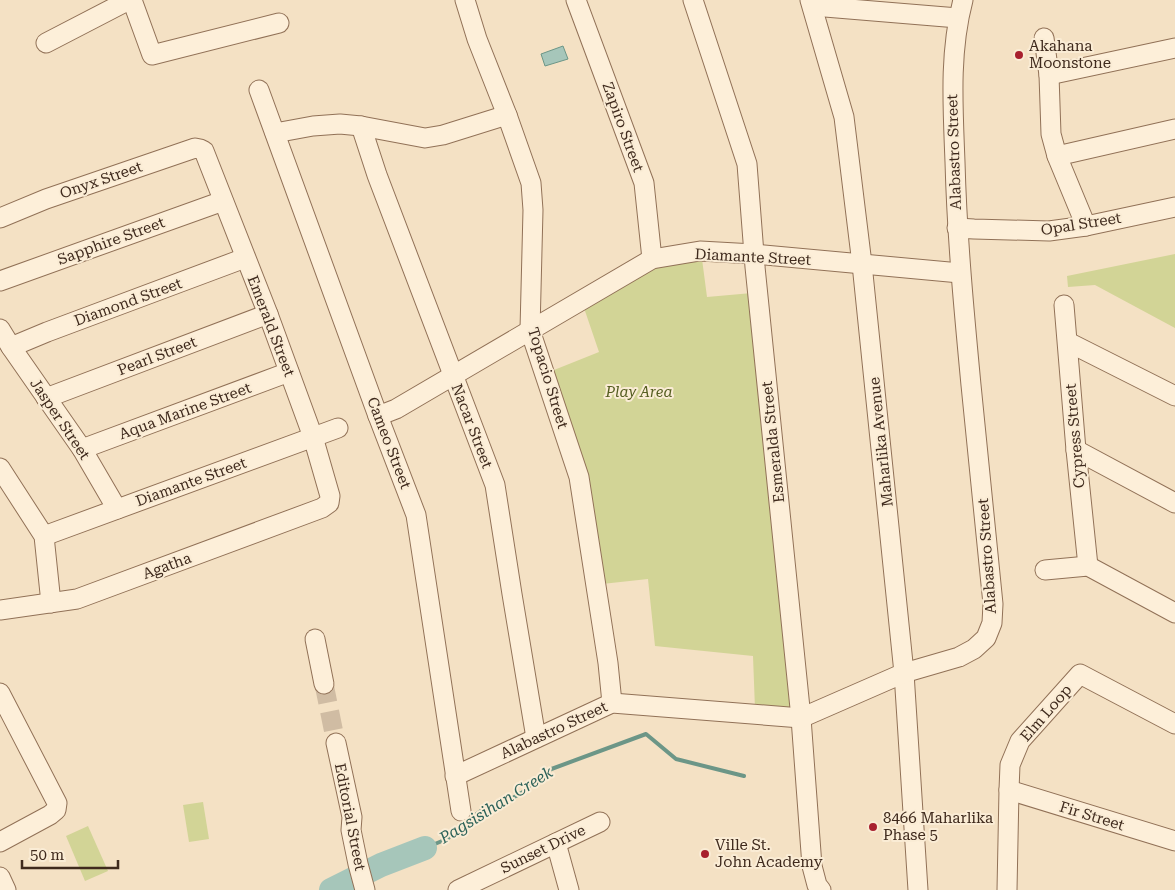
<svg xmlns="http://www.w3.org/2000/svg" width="1175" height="890" viewBox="0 0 1175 890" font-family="'Roboto Serif',serif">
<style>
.green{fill:#d2d496}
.water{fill:#a6c6ba;stroke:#6c9687}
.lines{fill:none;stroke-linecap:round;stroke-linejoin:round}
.stream{stroke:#6c9687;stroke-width:4}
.river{stroke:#a6c6ba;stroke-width:24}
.minor-tunnel{stroke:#d0bca3;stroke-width:19;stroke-dasharray:19 9;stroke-linecap:butt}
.minor-casing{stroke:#917157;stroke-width:21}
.minor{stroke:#fdefd9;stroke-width:19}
.poi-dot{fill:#a8202e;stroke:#faecd5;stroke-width:2}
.labels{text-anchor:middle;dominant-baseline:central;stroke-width:4;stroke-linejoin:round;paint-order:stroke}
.poi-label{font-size:15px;fill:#3f2a1d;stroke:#faecd5;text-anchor:start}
.street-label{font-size:15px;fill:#3f2a1d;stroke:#faecd5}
.park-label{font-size:15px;font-style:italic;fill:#555e21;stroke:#faecd5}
.water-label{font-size:16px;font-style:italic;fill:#2b6158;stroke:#faecd5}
</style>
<rect width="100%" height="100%" fill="#f4e1c4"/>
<g class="green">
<path d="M1175,254V328L1095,285L1068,287L1067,276Z"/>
<path d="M702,259L707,297L752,293L764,439L790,710L755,709L753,656L655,646L648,579L602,584L549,372L599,352L584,308L655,265Z"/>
<path d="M203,802L209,839L189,842L183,805Z"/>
<path d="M88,826L108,871L85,881L66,836Z"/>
</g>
<path class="water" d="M563,46L568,59L545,66L541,54Z"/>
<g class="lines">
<path class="stream" d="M425,848L447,839L467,821L481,811L507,801L523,792L546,771L646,734L676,759L744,776"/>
<path class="river" d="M331,890L381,865L425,848"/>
<path class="minor-tunnel" d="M324,684L336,743"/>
<defs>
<g id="minor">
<path d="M132,0L152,55L279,23"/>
<path d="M465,0L477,39L507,115L531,183L533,210L530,330L579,477L608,663L612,703"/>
<path d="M576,0L644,183L652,259"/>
<path d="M693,0L747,164L755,267L801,718L812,866L817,885L821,890"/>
<path d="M810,0L844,117L862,264L904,673L918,890"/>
<path d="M813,6L958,18"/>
<path d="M1044,38L1049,75L1051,134L1057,156L1086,226"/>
<path d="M46,43L129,0"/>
<path d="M1049,75L1175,48"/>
<path d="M259,90L378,416L416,515L461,811"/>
<path d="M361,126L377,175L495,485L512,594L536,738"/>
<path d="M275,133L313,126L340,124L361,126L425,138L443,135L507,115"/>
<path d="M1057,156L1175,129"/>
<path d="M0,218L46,199L195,148L200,149L204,151L268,314L313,437L330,496L329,503L322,508L77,599L0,610"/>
<path d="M957,228L974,229L1049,231L1086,226L1175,207"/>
<path d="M0,281L223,201"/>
<path d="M1064,305L1076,450L1088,566"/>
<path d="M0,329L11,347L82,449L117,509"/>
<path d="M1068,342L1175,396"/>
<path d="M11,347L47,332L245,258"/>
<path d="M46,398L268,314"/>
<path d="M378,416L396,409L652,259L700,251L754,254L960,273"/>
<path d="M82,449L289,372"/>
<path d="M1076,450L1175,503"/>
<path d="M0,468L44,536L51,603"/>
<path d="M44,536L338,428"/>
<path d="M1045,570L1088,566L1175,613"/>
<path d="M315,639L324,684"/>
<path d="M0,693L57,803L56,810L50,815L0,842"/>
<path d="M336,743L352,817L351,830L358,864L365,890"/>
<path d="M455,776L612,703L801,718L904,673L959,657L974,649L986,638L992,623L993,604C985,531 978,458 971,385C964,311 957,237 955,162C953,108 949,53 963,0"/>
<path d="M1009,790L1175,841"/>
<path d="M556,843L569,890"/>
<path d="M0,877L6,890"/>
<path d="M458,890L600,822"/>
<path d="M1007,890L1009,790L1010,765L1020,741L1080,674L1175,724"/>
</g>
</defs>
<use href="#minor" class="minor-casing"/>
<use href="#minor" class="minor"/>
</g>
<g class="poi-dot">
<circle cx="1019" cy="55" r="5"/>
<circle cx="873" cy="827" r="5"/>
<circle cx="705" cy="854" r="5"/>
</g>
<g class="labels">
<g class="poi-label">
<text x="1029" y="46">Akahana<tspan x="1029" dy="17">Moonstone</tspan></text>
<text x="883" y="818">8466 Maharlika<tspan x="883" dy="17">Phase 5</tspan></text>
<text x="715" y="845">Ville St.<tspan x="715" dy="17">John Academy</tspan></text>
</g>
<g class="street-label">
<text transform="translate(623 127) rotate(70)">Zapiro Street</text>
<text transform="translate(954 152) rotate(-92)">Alabastro Street</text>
<text transform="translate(101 180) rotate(-19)">Onyx Street</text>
<text transform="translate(1081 224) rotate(-9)">Opal Street</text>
<text transform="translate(111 241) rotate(-20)">Sapphire Street</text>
<text transform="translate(753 257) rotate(3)">Diamante Street</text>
<text transform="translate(128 302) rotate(-20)">Diamond Street</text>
<text transform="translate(271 326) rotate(69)">Emerald Street</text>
<text transform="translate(157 356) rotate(-21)">Pearl Street</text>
<text transform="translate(548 378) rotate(73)">Topacio Street</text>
<text transform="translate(185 411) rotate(-20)">Aqua Marine Street</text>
<text transform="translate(60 419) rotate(56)">Jasper Street</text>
<text transform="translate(472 426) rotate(69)">Nacar Street</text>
<text transform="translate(1075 436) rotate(-95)">Cypress Street</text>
<text transform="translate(773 442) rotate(-96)">Esmeralda Street</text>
<text transform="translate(881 442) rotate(-96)">Maharlika Avenue</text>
<text transform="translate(389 443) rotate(69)">Cameo Street</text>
<text transform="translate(191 482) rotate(-20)">Diamante Street</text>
<text transform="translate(987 556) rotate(-94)">Alabastro Street</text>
<text transform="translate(167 566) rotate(-20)">Agatha</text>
<text transform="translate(1046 713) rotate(-49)">Elm Loop</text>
<text transform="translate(554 730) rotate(-25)">Alabastro Street</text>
<text transform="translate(1092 816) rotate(17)">Fir Street</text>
<text transform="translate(350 817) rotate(79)">Editorial Street</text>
<text transform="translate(543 849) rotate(-26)">Sunset Drive</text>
</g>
<g class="park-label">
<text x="639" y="392">Play Area</text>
</g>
<g class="water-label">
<text transform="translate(496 805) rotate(-32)">Pagsisihan Creek</text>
</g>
</g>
<path d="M22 860v8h96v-8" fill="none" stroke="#3f2a1d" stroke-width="2.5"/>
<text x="30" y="860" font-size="15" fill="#3f2a1d" stroke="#faecd5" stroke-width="4" paint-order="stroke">50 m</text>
</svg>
